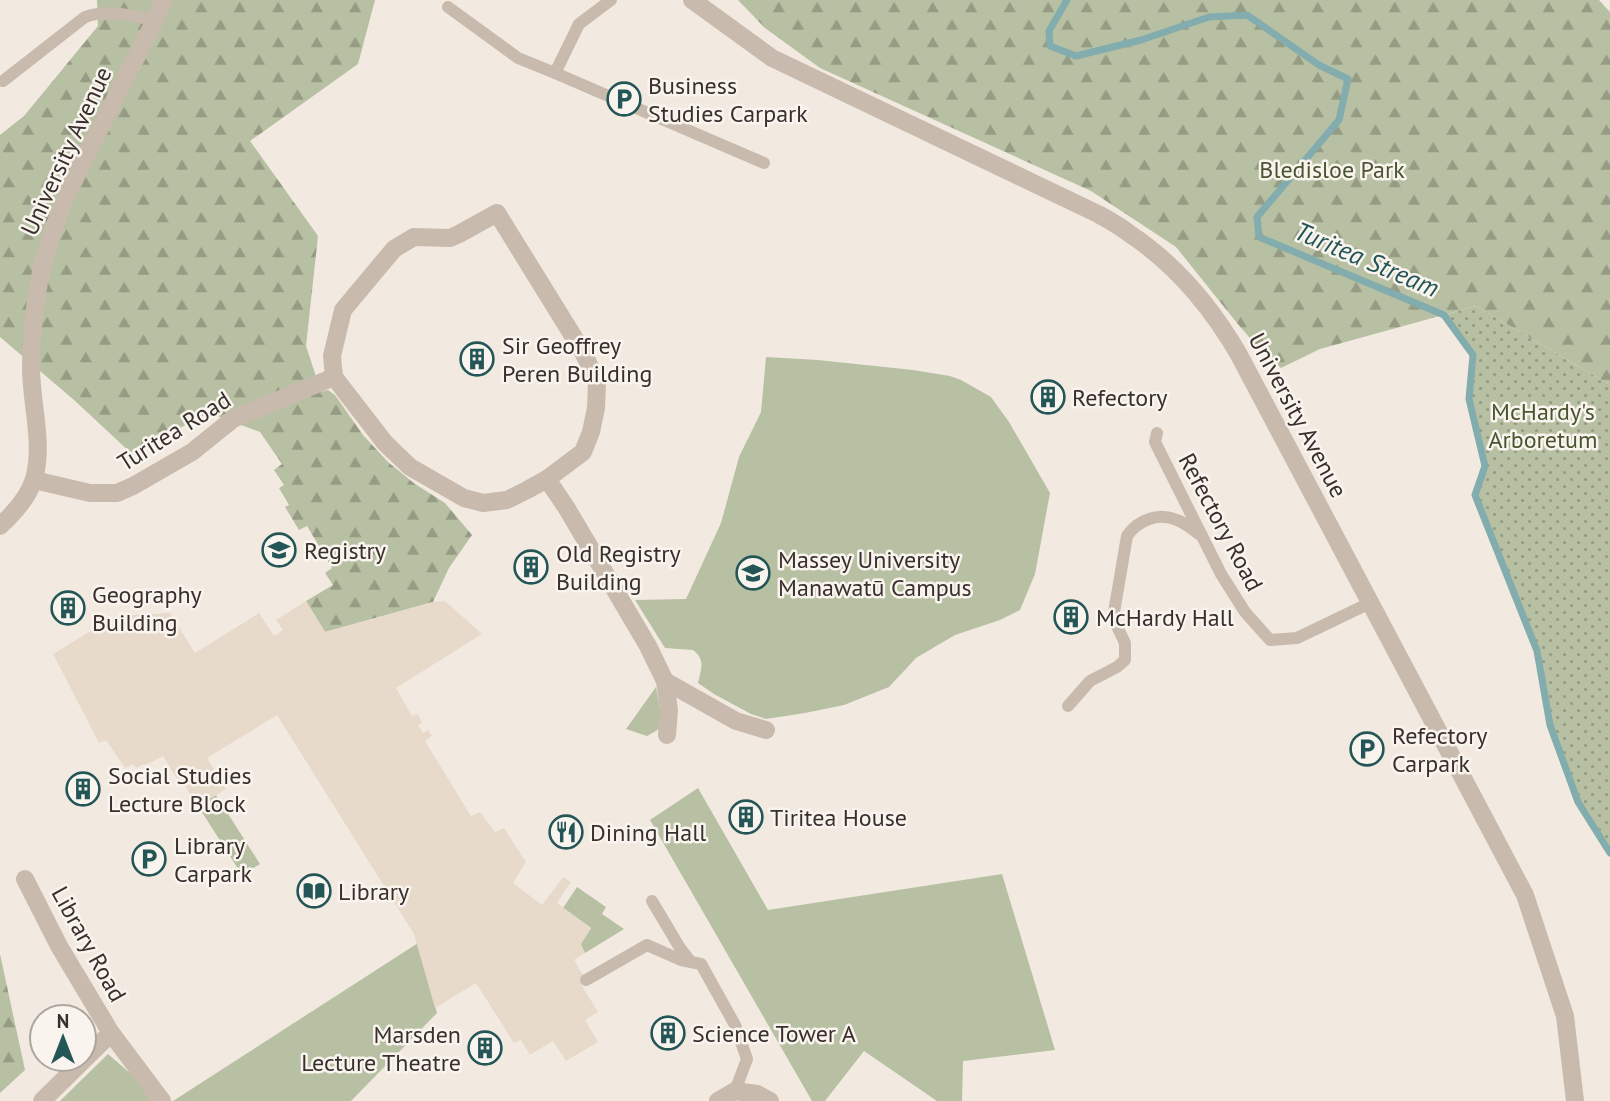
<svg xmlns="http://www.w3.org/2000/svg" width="1610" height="1101" viewBox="0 0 1610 1101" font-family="'PT Sans',sans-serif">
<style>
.green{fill:#b7c0a2}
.forest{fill:url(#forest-firs)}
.garden{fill:url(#garden-dots)}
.plaza{fill:#e8daca}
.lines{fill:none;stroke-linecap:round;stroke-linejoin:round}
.stream{stroke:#82acad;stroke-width:7}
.lane{stroke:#c9baae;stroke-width:12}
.street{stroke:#c9baae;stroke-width:18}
.labels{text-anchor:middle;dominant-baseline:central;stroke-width:5;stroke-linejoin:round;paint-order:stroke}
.poi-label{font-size:24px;fill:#392f2c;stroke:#f9f4ee;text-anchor:start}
.street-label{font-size:24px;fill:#392f2c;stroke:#f9f4ee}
.park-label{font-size:24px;fill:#495531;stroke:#f9f4ee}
.water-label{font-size:26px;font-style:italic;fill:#245557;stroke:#f9f4ee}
</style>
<defs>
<pattern id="forest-firs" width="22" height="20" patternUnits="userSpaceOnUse" patternTransform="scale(1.75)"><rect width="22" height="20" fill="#b7c0a2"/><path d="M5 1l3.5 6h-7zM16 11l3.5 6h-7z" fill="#969c84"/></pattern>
<pattern id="garden-dots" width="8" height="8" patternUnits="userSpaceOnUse" patternTransform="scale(1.75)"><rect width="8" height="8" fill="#b7c0a2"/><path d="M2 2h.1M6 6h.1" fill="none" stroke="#969c84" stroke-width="1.8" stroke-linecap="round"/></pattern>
</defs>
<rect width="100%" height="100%" fill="#f2eae1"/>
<g class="green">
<path d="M766,357L818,360L913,370L950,376L961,380L991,397L1009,422L1050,493L1035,574L1020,610L1000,620L955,635L916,658L889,687L844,705L805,713L766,719L751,714L714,694L698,683C701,669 706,660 693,650L665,648L635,600L686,599L721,523L739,457L761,412Z"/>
<path d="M656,687L661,715V728L647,736L626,729Z"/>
<path d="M698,788L768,910L1002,874L1055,1050L963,1061L962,1101H937L864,1051L825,1101H812L650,820Z"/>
<path d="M216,795L260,864L242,875L198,806Z"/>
<path d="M577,887L606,907L602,914L624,929L585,953L580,945L591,928L563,908Z"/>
<path d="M418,943L437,1013L351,1101H173Z"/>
<path d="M108,1054L162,1101H60Z"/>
</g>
<g class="forest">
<path d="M97,0H375L358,64L250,141L318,236L306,346L321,392L328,390L335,395L363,435L388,462L415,484L445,503L472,535L449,568L433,602L325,632L306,601L333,585L325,573L332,568L307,526L299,530L285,507L289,505L279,488L284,485L274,470L282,464L260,432L209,413L131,453L74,400L0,337V135L24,116L98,26Z"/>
<path d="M738,0H1599L1610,12V385L1476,306L1320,349L1281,368L1261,351L1237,323L1176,247L1091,191L820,68L765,28Z"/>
<path d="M0,954L25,1070L0,1093Z"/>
</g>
<path class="garden" d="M1476,306L1610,385V853L1578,802L1550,725L1537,651L1475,495L1485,466L1469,399L1473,355L1444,315Z"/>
<path class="plaza" d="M306,601L325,632L433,602L445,601L482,634L396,688L412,716L418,714L422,723L418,725L423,733L428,730L432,736L425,741L471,816L480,812L495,832L504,828L526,862L513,883L542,905L563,877L571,882L557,903L591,928L581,944L585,953L574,960L586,980L581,984L598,1012L585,1020L598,1042L566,1061L553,1041L530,1055L521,1040L514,1043L476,983L435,1008L414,934L277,715L207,758L226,789L198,806L180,779L179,782L163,756L148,764L142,765L136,768L133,764L125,768L106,740L99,743L53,654L115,616L170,613L195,653L259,613L274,636L283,630L276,620Z"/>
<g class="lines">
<path class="stream" d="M1067,0L1049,31L1050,46L1076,56L1141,40L1209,17L1247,15L1319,65L1348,79L1339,120L1257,217L1259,237L1444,315L1473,355L1469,399L1485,466L1475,495L1537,651L1550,725L1578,802L1610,853"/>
<g class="lane">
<path d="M448,7L518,58L555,73L579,24L611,0"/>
<path d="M555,73L764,163"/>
<path d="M3,81L85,17C108,9 132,16 155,20"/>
<path d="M1157,433L1155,442L1221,574L1245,612L1270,640L1297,638L1370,603"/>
<path d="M1068,706L1090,681L1117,667L1125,660V643L1113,618L1127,536C1138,520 1158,512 1177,520C1186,523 1194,531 1202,536"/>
<path d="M652,901L680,948L690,961"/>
<path d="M586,980L647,945L681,960L701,964L735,1025L747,1059L735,1091"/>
</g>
<g class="street">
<path d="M692,0L772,58L1098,214C1109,220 1120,226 1130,234C1175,264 1211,307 1238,353L1525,895L1565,1016L1575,1101"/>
<path d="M497,213L583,352L597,382L596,408L591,432L583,452L547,479L527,490L507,500L483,503L464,498L410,467L385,443L334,377L332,356L343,310L394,249L414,237L450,238L459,234Z"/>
<path d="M547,479L566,507L648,646L665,681L669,710L667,735"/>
<path d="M34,480L90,493H117L133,486L192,452L233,419L334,377"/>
<path d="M0,526C13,514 29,496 34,479C44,443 31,404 31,367C31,339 34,310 39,282C48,230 73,181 97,134C117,96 136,58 155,20L164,0"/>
<path d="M665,681L736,721L766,730"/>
<path d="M25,879L59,946L111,1033L162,1101"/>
<path d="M42,1101L111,1033"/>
<path d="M718,1101L735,1091L757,1094L770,1101"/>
</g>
</g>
<defs>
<symbol id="parking-ring" viewBox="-11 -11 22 22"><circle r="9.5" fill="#f9f4ee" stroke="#245557" stroke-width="1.5"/><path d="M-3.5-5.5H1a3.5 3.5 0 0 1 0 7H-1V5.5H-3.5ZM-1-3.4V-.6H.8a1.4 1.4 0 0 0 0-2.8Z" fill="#245557"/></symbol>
<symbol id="building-ring" viewBox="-11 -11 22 22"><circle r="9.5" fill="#f9f4ee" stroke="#245557" stroke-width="1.5"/><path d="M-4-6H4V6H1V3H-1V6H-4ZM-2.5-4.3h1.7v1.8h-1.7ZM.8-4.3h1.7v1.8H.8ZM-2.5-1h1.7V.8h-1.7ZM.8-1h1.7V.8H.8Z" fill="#245557"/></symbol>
<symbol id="university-ring" viewBox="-11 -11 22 22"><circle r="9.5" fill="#f9f4ee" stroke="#245557" stroke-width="1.5"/><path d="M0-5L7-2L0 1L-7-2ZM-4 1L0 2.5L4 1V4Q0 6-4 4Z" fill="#245557"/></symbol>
<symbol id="restaurant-ring" viewBox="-11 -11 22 22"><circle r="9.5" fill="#f9f4ee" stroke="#245557" stroke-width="1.5"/><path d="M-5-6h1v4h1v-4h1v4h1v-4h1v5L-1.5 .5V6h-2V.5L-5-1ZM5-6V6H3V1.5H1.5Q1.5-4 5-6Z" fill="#245557"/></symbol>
<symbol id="library-ring" viewBox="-11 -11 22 22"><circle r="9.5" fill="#f9f4ee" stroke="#245557" stroke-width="1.5"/><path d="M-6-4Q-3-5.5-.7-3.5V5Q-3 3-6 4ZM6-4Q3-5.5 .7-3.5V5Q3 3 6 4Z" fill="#245557"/></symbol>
</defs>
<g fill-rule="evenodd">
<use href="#parking-ring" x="605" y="80" width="38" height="38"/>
<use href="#building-ring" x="458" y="340" width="38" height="38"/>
<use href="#building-ring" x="1029" y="378" width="38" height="38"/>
<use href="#university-ring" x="260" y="531" width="38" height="38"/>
<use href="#building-ring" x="512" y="548" width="38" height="38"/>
<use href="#university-ring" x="734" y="554" width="38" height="38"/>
<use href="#building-ring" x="49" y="589" width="38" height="38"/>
<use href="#building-ring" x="1052" y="598" width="38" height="38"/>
<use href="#parking-ring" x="1348" y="730" width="38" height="38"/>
<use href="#building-ring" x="64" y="770" width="38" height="38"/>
<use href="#building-ring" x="727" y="798" width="38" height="38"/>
<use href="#restaurant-ring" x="547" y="813" width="38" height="38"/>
<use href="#parking-ring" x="130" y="840" width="38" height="38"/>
<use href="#library-ring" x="295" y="872" width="38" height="38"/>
<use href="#building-ring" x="649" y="1014" width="38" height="38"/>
<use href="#building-ring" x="466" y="1029" width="38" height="38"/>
</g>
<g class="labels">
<g class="poi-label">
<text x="648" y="85">Business<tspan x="648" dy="28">Studies Carpark</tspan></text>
<text x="502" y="345">Sir Geoffrey<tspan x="502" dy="28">Peren Building</tspan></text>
<text x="1072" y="397">Refectory</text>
<text x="304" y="550">Registry</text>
<text x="556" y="553">Old Registry<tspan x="556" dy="28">Building</tspan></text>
<text x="778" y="559">Massey University<tspan x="778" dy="28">Manawatū Campus</tspan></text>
<text x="92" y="594">Geography<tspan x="92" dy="28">Building</tspan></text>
<text x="1096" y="617">McHardy Hall</text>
<text x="1392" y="735">Refectory<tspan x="1392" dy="28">Carpark</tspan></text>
<text x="108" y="775">Social Studies<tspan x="108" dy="28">Lecture Block</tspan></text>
<text x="770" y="817">Tiritea House</text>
<text x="590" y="832">Dining Hall</text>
<text x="174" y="845">Library<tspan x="174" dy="28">Carpark</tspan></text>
<text x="338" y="891">Library</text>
<text x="692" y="1033">Science Tower A</text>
<text x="461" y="1034" text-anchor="end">Marsden<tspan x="461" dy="28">Lecture Theatre</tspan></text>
</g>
<g class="street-label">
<text transform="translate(66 151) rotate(-65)">University Avenue</text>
<text transform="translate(1298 415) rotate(62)">University Avenue</text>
<text transform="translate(174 431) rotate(-32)">Turitea Road</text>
<text transform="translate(1221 522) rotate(62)">Refectory Road</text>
<text transform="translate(89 944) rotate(61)">Library Road</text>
</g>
<g class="park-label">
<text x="1332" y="169">Bledisloe Park</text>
<text x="1543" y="411">McHardy's<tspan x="1543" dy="28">Arboretum</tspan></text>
</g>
<g class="water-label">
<text transform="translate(1367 259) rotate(23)">Turitea Stream</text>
</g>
</g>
<g transform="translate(63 1038)"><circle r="33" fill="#f9f4ee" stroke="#aca5a0" stroke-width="2"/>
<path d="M0-5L12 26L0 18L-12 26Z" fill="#245557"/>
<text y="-10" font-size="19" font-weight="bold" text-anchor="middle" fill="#392f2c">N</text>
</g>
</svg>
